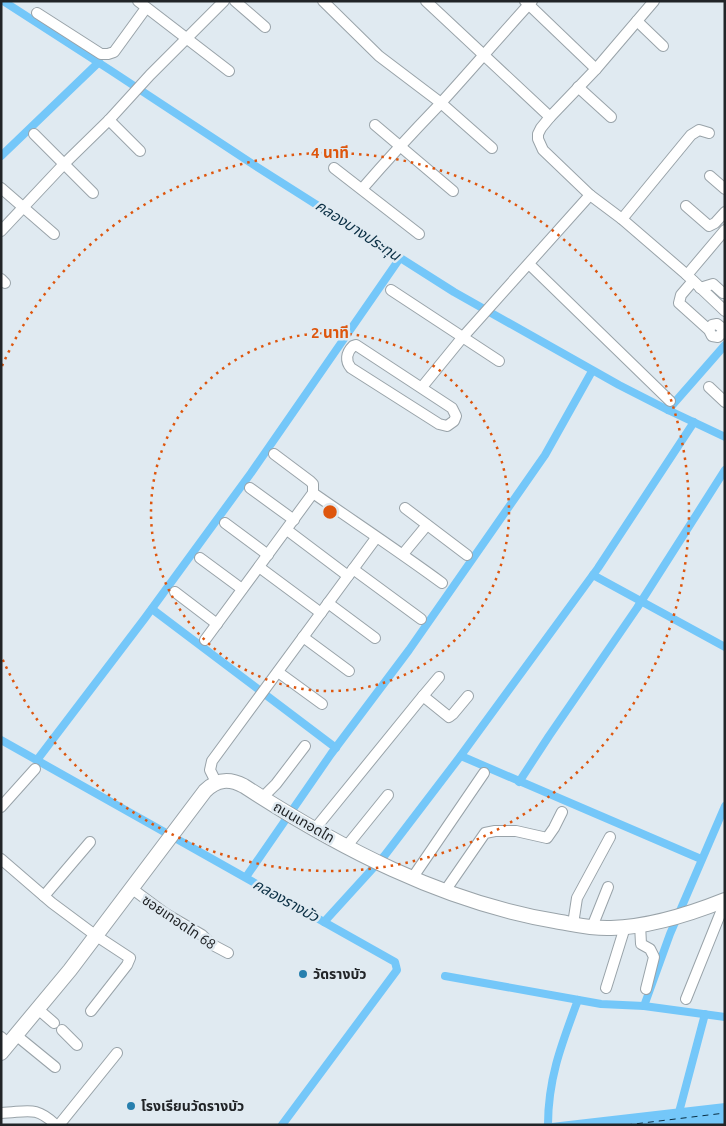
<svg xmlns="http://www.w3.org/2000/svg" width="726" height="1126" viewBox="0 0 726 1126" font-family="Ubuntu,'Noto Sans Thai',sans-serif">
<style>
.water{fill:#74c7f9}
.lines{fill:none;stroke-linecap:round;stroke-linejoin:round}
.canal{stroke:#74c7f9;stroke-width:8}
.ferry{stroke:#0a2f44;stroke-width:1;stroke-dasharray:6 5;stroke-linecap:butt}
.minor-casing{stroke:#99a3a9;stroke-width:12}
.major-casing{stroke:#99a3a9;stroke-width:16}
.minor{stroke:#fff;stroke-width:10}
.major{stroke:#fff;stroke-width:14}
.ring{fill:none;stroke:#de560d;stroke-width:2.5;stroke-dasharray:2.5 5}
.poi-dot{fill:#277fae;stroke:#e0eaf1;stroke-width:2}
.labels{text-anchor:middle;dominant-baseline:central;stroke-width:5;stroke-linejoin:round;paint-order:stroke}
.street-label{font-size:14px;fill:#212427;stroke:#e0eaf1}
.poi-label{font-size:14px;font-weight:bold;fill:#212427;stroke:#e0eaf1;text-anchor:start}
.water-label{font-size:15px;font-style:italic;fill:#0a2f44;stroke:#e0eaf1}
.centre{fill:#de560d;stroke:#e0eaf1;stroke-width:2.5}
.ring-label{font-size:15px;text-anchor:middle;font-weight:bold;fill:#de560d;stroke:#e0eaf1;stroke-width:5;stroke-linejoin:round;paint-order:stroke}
</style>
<rect width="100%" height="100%" fill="#e0eaf1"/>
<path class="water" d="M725,1103V1124L534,1125Z"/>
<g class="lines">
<g class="canal">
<path d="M3,1L110,70L254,165L454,292L619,385L668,410L725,437"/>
<path d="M1,156L99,62"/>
<path d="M668,410L725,345"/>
<path d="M593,575L725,647"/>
<path d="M152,609L336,748"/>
<path d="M1,740L395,962L397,970L282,1125"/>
<path d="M461,756L701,859"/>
<path d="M37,760L145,618L251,473L400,258"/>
<path d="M519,782L549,736L637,608L725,470"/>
<path d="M246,877L331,754L409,650L545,455L591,373"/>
<path d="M324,922L385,855L459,758L598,568L694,422"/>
<path d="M445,976L601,1004L644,1006L725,1017"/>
<path d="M644,1006L670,934L725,806"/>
<path d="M678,1116L705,1014"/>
<path d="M548,1125C548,1078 562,1043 578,1000"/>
</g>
<path class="ferry" d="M626,1125L725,1113"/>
<defs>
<g id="minor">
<path d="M138,1L229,71"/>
<path d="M235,1L265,27"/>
<path d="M323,1L379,56L441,103L492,148"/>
<path d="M426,1L550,117"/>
<path d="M525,1L596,69"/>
<path d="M654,1L596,69L550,117L541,128L538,134V139L543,150L590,195L622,219L687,275L725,311"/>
<path d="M37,13L101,54H108L114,52L146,8"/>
<path d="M637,21L663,46"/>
<path d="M578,87L611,117"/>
<path d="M109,120L140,151"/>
<path d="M375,125L453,191"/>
<path d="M34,134L93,193"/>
<path d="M334,168L419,234"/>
<path d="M710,176L725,189"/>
<path d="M1,188L54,234"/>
<path d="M362,189C387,160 413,132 440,104C471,70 501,35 532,1"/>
<path d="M686,206L709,226L715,223L725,212"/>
<path d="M622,219L691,135L699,130L709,133"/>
<path d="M1,231L64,164L109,120L150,75L224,1"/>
<path d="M529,264L670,401"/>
<path d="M687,275L725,230"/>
<path d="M1,279L5,283"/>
<path d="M693,281L681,295L679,303L709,330L712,336L718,337L723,332L722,328L717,324L712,325L709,330"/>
<path d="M700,288L713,284L723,293"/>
<path d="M391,290L499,361"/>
<path d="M356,345L452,408L456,416L454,421L447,426L439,424L351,368C345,361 346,353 353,346Z"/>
<path d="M422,387L462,338L590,195"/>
<path d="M709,387L725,402"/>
<path d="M250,488L294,520"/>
<path d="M313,493C356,523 400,552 442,583"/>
<path d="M405,508L467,555"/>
<path d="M225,523L268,555"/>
<path d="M287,530L348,576"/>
<path d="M403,554L427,525"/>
<path d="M200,558L242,589"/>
<path d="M259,567L321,613"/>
<path d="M353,569L421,619"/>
<path d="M175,592L217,624"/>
<path d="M328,603L375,638"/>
<path d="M303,637L349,671"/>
<path d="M205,640L313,493V484L310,481L274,454"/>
<path d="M278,672L322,704"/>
<path d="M423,696L439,677"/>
<path d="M216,782L210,770L212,761L376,538"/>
<path d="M262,798L276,784L305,746"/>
<path d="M1,807L35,769"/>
<path d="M314,830L423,696L449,717L453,714L468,696"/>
<path d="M346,847L388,795"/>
<path d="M1,859L52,903L95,935L130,958L127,965L91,1011"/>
<path d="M413,877L484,773"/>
<path d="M131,888L166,914L202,935L211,944L228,953"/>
<path d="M445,891L485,833L495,831H516L547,838L554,828L562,812"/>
<path d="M44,896L90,842"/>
<path d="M573,924L577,898L610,837"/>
<path d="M640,924L641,944L650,949L654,957L646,989"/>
<path d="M592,927L608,887"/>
<path d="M606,988L625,927"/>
<path d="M686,999L725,902"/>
<path d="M39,1010L54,1023"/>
<path d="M62,1030L77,1045"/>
<path d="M17,1036L55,1067"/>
<path d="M1,1037L9,1044"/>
<path d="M1,1113C28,1112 35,1105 56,1125"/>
<path d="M59,1125L117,1053"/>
</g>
<path id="major" d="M1,1053L70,970L205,791C217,779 229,778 244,786C338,847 442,902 555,921C573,924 592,929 611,928C648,927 690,914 725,900"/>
</defs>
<use href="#minor" class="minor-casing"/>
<use href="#major" class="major-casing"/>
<use href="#minor" class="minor"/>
<use href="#major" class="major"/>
</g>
<g class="ring">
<circle cx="330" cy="512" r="179"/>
<path d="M2 366A359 359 0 1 1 2 658"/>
</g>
<g class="poi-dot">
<circle cx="303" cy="974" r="5"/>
<circle cx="131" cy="1106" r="5"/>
</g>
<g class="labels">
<g class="street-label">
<text transform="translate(304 822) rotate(30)">ถนนเทอดไท</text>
<text transform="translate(179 922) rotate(34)">ซอยเทอดไท 68</text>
</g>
<g class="poi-label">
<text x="313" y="974">วัดรางบัว</text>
<text x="141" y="1106">โรงเรียนวัดรางบัว</text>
</g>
<g class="water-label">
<text transform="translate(358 230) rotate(33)">คลองบางประทุน</text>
<text transform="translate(286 900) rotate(29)">คลองรางบัว</text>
</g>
</g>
<circle cx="330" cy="512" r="8" class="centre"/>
<g class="ring-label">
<text x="330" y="158">4 นาที</text>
<text x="330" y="338">2 นาที</text>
</g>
<rect width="726" height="1126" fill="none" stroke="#212427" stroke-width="5"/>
</svg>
